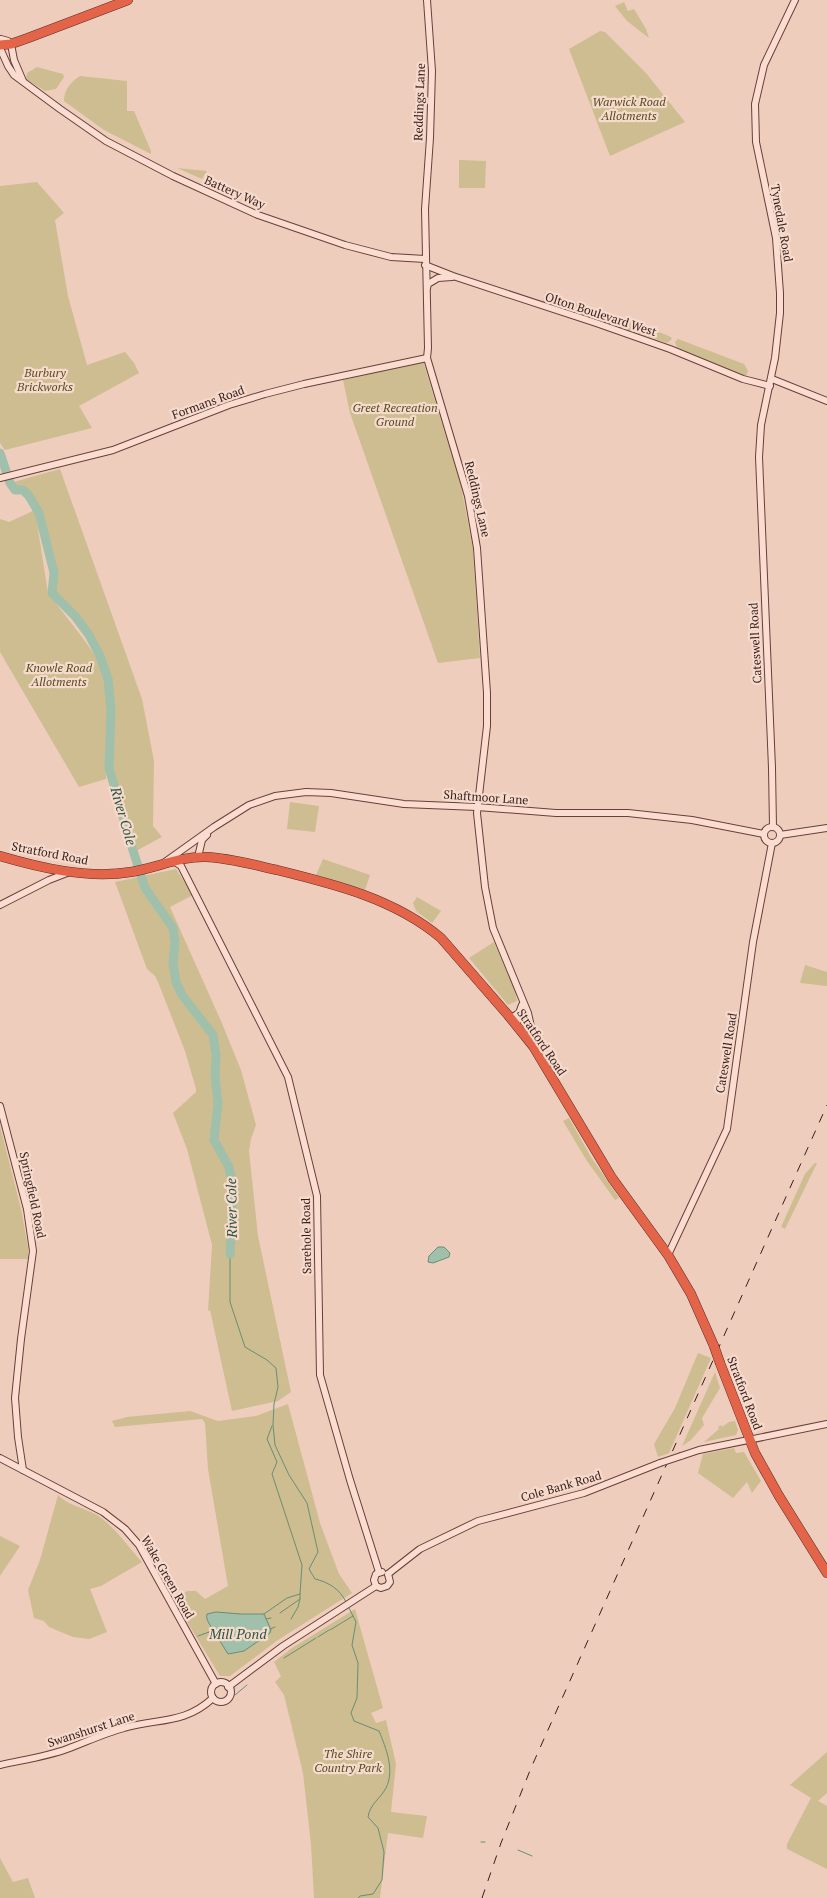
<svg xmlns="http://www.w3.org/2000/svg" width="827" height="1898" viewBox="0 0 827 1898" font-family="'PT Serif',serif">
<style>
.green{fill:#cdbd91}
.water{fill:#a1c0ab;stroke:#688e76}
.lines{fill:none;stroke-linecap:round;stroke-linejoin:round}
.stream{stroke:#688e76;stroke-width:1}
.river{stroke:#a1c0ab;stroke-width:9}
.secondary-casing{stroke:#693f39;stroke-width:8}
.highway-casing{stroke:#542e2a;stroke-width:10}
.secondary{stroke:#faddd0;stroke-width:6}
.highway{stroke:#e36448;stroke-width:9}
.rail{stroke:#361e1b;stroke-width:1;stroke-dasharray:9 9;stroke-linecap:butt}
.secondary-bridge-casing{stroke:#693f39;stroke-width:8;stroke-linecap:butt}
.highway-bridge-casing{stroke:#542e2a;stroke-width:10;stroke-linecap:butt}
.secondary-bridge{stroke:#faddd0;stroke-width:6}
.highway-bridge{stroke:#e36448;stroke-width:9}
.labels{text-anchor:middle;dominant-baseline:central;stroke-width:4.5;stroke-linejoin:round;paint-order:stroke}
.park-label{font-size:12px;font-style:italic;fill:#534d21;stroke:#f6dacc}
.street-label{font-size:12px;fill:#361e1b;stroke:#f6dacc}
.water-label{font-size:14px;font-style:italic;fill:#295642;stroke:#f6dacc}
</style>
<rect width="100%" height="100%" fill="#efcdbd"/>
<g class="green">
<path d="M624,2L628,11L634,9L646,29L649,38L627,21L615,6Z"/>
<path d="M600,31L605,32L646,73L685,122L610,156L569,49Z"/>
<path d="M37,67L63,74L64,77L56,89L45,91L26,79L27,73Z"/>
<path d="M80,76L127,81V111H134L151,151V154L104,130L64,101C64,89 71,82 80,76Z"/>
<path d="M459,160L486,161L485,188H459Z"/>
<path d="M177,168L207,171L202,179Z"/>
<path d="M37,182L64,213L55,220L68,296L87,365L125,352L134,363L139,373L79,406L92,428L5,450L0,443V186Z"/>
<path d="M545,292L664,334L671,337L672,339L667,343L543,302Z"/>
<path d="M678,339L744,364L748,371L746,376L677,348L675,342Z"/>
<path d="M423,361L461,486L473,549L480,658L438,663L350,413L343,380Z"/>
<path d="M60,469L142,699L154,761L153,826L162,837L134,852L109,768L111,711L108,679L100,656L89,635L75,616L52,593L54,573L39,513L29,496L23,490H15L10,483Z"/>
<path d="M35,510L48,593L85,641L98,660L105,681L107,713L106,779L79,787L0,652V519L9,522Z"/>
<path d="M290,802L319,806L315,832L287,829Z"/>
<path d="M323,859L370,875L365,890L316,875Z"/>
<path d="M176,869L193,895L170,907L221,1021L241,1070L256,1125L251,1139L249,1151L258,1236L291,1392L278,1401L232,1411L210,1310L208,1311L212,1245L187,1149L173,1113L196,1092V1089L185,1051L158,982L155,976L147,969L115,882Z"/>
<path d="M417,897L441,911L432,923L416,911L413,903Z"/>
<path d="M494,942L515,991L517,1001L508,1005L469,958Z"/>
<path d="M805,965L827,972V986L800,983Z"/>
<path d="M569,1118L591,1157L619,1198L615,1200L587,1161L563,1121Z"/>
<path d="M0,1126L21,1209L28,1248V1259H0Z"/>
<path d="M815,1163H817L785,1229L781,1227L805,1174Z"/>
<path d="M698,1353L711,1358L669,1453L658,1457L654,1444L675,1408Z"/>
<path d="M715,1372L720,1388L702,1418L704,1425L691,1440L682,1446Z"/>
<path d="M288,1404L320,1523L339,1574L352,1593L278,1640L230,1676H220L181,1612L176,1599L187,1591H196L205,1599L228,1586L208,1469L205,1423L202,1419L115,1427L112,1421L127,1417L190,1411L218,1421L256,1416Z"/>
<path d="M735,1421L738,1430L736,1435L704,1442L719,1429L718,1427L721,1425L722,1427L729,1422Z"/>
<path d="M734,1448L736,1453L744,1452L761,1481L752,1493L747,1482L733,1498L698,1473L703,1454Z"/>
<path d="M58,1495C69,1506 82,1507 95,1514C112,1523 129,1548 142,1562L101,1586L90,1589L107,1632L89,1639L73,1637L49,1627L44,1621L34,1618L28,1590L40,1560Z"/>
<path d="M0,1536L20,1546L0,1576Z"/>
<path d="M355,1609L383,1708L371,1713L376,1723L386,1720L396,1764L391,1812L427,1816L423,1838L388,1833L380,1898H314L311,1844L303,1773L284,1695L275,1682L281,1676L274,1662L292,1648Z"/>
<path d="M827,1752V1793L818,1801L827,1806V1869L787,1849V1844L811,1798L790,1785Z"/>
<path d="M0,1858L13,1882L28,1878L35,1898H0Z"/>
</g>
<g class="water">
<path d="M438,1247H444L450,1253L449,1257L433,1263L428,1262L429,1256Z"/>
<path d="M216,1612L241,1614H264L271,1630L270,1633L244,1651L228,1654L215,1633L212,1631C212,1625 205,1621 207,1614Z"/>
</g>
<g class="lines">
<g class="stream">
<path d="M230,1254V1302L245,1347L267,1360L276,1368L278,1387L274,1404L273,1425L275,1445L289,1475L307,1503L318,1552L309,1569L315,1579C328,1582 340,1589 346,1602"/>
<path d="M349,1608L356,1622L352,1645L358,1663L357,1698L351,1713L354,1721L379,1731C386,1748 395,1770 386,1788C380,1799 370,1804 368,1817L378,1828L384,1852L382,1880L373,1894L360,1896L358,1898"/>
<path d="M280,1613L300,1599V1594"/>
<path d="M264,1614L287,1598L300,1594L302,1565L272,1474L277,1462L267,1439L272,1426"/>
<path d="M266,1619L271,1618"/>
<path d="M291,1619L298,1607L300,1599"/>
<path d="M270,1629L275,1627"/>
<path d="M330,1630L353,1616"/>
<path d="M198,1636L212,1631"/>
<path d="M318,1637L329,1630"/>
<path d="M284,1658L316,1638"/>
<path d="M235,1695L247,1685"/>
<path d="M481,1842H485"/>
<path d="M518,1850L532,1856"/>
</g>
<path class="river" d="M0,453L10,483L15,490H23L29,496L39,513L54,573L52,593L75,616L89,635L100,656L108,679L111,711L109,768L131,844L145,888L173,928L175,943L173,963L176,982L182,995L213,1035L216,1055L215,1075L218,1104L214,1140L229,1167L233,1187L230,1254"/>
<defs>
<g id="secondary">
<path d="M427,0L432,71L430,138L425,209L428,348L427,358L468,496L477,548L487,693V726L477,813L485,887L493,928L528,1013L532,1031L533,1045"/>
<path d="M1,39L8,41L11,44L14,60L23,81"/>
<path d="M0,48L8,66L14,75L60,109L106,141L173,176L258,215L345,245L391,257L425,259"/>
<path d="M425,265L453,276L596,323L670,349L743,379L770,386"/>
<path d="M427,288L428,284L438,278L452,277"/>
<path d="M772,379L827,401"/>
<path d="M0,478L113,450L229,405L265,394L304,384L427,358"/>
<circle cx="772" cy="835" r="8"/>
<path d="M773,827L772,768L759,457L761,425L775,358L780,313V293L776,238L756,142L755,104L764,65L795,0"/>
<path d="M780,835L827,828"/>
<path d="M198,857L202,840L207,835"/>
<path d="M165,862L214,827L249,805L275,796L306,792L331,793L404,804L477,807L556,813H628L692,820L764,834"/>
<path d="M175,862L181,866L288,1077L317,1196L320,1375L350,1480L379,1572"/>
<path d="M0,905L49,880L67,873"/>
<path d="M511,1018L519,1013L522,1005"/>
<path d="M515,1024L524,1013V1006"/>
<path d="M0,1106L27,1209L33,1251L21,1339L15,1398L18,1437L23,1470"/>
<path d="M668,1255L727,1129L753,942L772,843"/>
<path d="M681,1456L699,1450L827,1424"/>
<path d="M0,1458L103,1512L125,1529L139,1545L216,1684"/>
<path d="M388,1574L420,1549L478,1521L584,1493L660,1463"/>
<path d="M376,1586L381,1588L387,1586L390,1582L388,1574"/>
<path d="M376,1586L374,1580L376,1574L382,1572"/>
<circle cx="221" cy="1692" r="10"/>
<path d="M228,1687L283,1646L376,1586"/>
<path d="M0,1765C22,1760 45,1757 67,1749C86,1742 105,1733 124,1728C157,1718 184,1725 213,1698"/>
</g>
<g id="highway">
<path d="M0,45L11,44L28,38L128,0"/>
<path d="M0,856C41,868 88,879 131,872C156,868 181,856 206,857C230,858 254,865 277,870C334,884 395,899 441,938L508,1015L533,1046L612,1178L668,1255L691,1294L714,1346"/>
<path d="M720,1363L755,1453L779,1496L827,1573"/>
</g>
</defs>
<use href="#secondary" class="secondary-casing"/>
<use href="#highway" class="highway-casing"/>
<use href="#secondary" class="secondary"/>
<use href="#highway" class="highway"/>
<path class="rail" d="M482,1898L501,1843L531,1768L827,1105"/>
<defs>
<path id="secondary-bridge" d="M660,1463L681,1456"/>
<path id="highway-bridge" d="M714,1346L720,1363"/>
</defs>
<use href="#secondary-bridge" class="secondary-bridge-casing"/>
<use href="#highway-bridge" class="highway-bridge-casing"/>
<use href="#secondary-bridge" class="secondary-bridge"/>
<use href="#highway-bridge" class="highway-bridge"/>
</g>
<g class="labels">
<g class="park-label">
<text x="629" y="101">Warwick Road<tspan x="629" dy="14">Allotments</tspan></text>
<text x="45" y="372">Burbury<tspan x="45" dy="14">Brickworks</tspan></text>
<text x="395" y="407">Greet Recreation<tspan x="395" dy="14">Ground</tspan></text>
<text x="59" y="667">Knowle Road<tspan x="59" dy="14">Allotments</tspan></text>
<text x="348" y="1753">The Shire<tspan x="348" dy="14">Country Park</tspan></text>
</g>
<g class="street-label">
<text transform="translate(419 102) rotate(-88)">Reddings Lane</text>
<text transform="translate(235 192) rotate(24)">Battery Way</text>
<text transform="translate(782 223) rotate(80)">Tynedale Road</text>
<text transform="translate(601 314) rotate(18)">Olton Boulevard West</text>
<text transform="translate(208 402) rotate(-20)">Formans Road</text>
<text transform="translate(478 499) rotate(77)">Reddings Lane</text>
<text transform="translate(755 643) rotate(-93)">Cateswell Road</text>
<text transform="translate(486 797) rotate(4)">Shaftmoor Lane</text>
<text transform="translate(50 853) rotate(11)">Stratford Road</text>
<text transform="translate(542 1042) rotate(56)">Stratford Road</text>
<text transform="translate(726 1053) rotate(-81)">Cateswell Road</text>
<text transform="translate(33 1195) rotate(78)">Springfield Road</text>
<text transform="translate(306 1236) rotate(-91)">Sarehole Road</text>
<text transform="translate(745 1393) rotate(69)">Stratford Road</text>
<text transform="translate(561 1486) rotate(-16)">Cole Bank Road</text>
<text transform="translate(168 1577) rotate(60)">Wake Green Road</text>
<text transform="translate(91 1729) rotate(-18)">Swanshurst Lane</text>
</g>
<g class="water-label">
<text transform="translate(124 816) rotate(74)">River Cole</text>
<text transform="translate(231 1208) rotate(-91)">River Cole</text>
<text x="238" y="1633">Mill Pond</text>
</g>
</g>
</svg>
